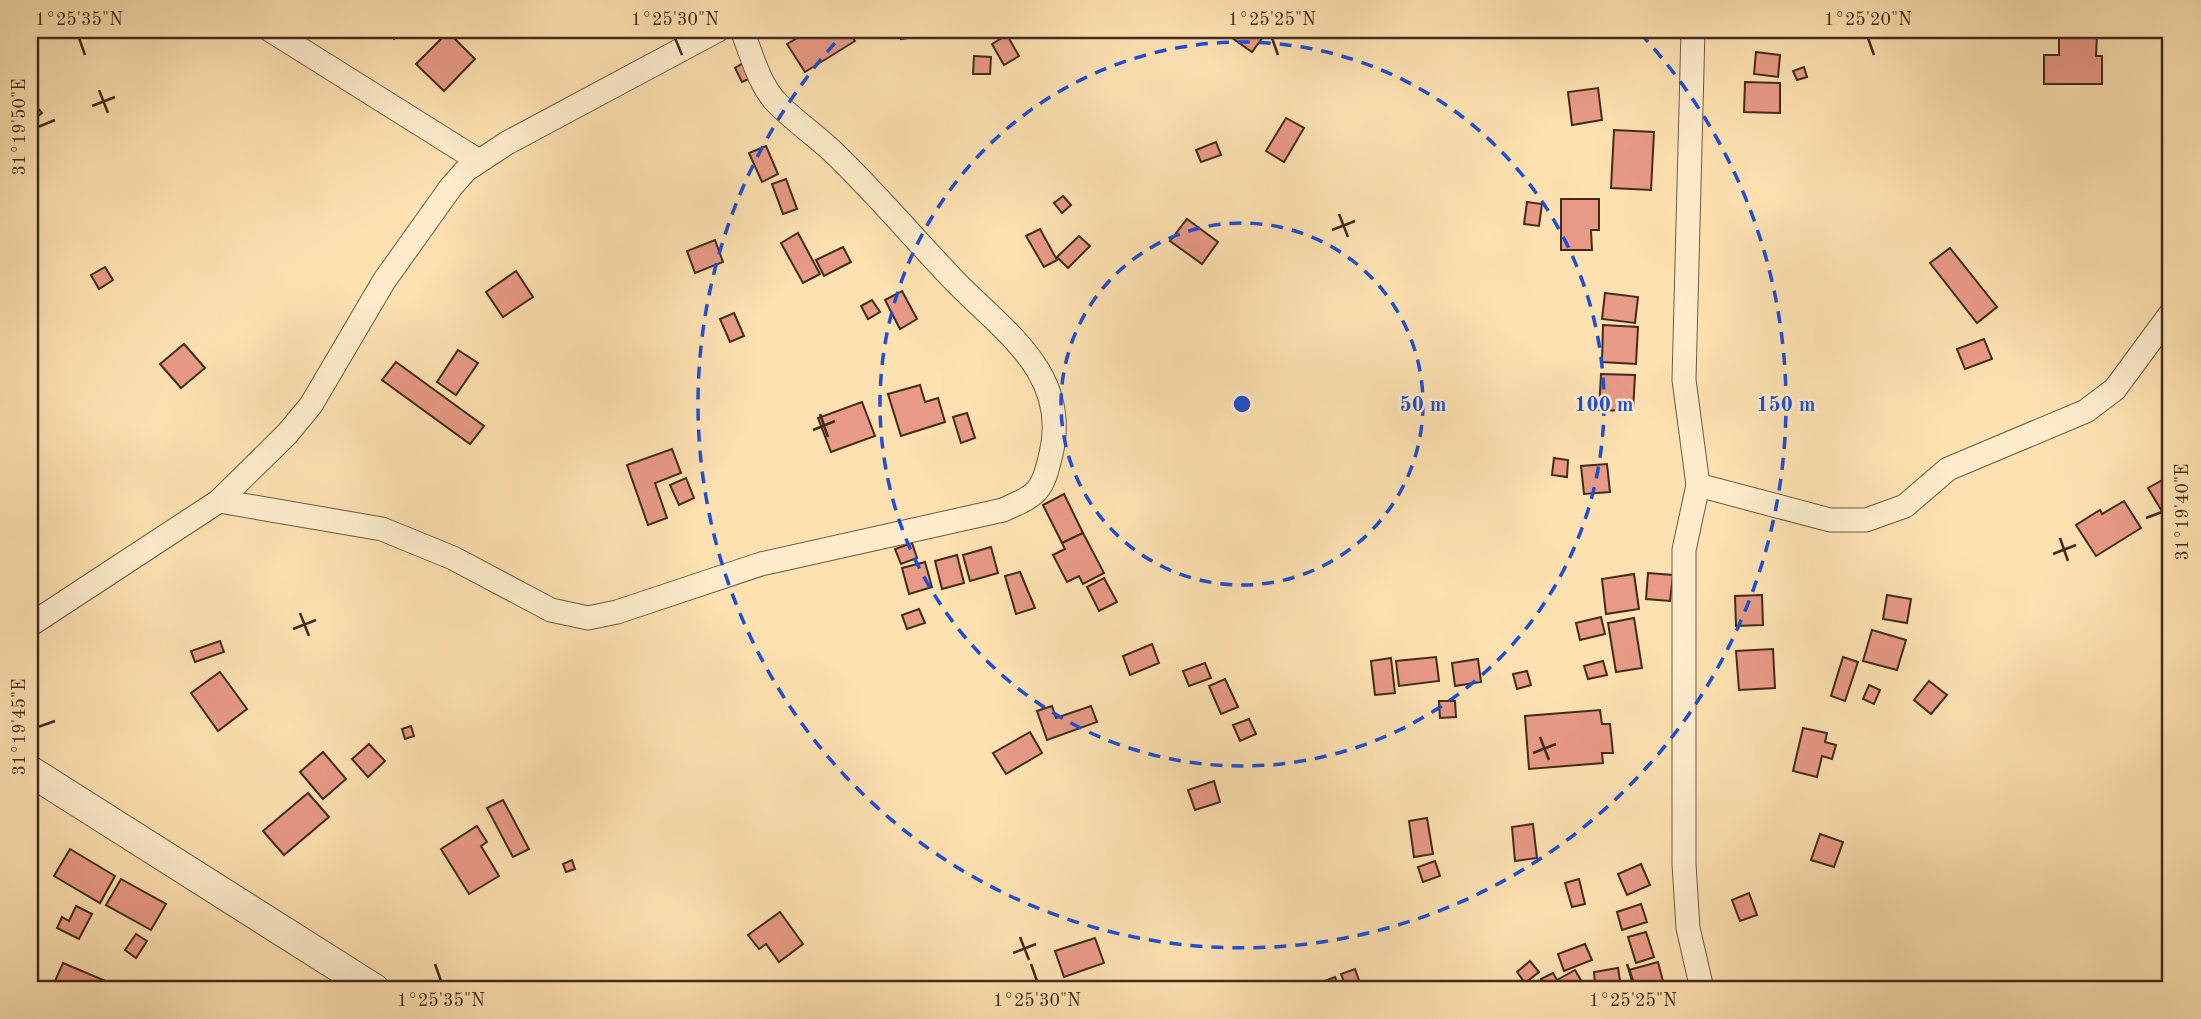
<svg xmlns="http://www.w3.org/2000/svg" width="2201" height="1019" viewBox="0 0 2201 1019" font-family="'Old Standard TT',serif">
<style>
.building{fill:#e89a85;stroke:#432b1c;stroke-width:2}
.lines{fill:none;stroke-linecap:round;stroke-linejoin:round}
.minor-casing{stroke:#725841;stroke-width:25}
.tertiary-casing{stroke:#725841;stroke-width:32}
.minor{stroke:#feeccc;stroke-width:23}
.tertiary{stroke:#feeccc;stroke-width:30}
.ticks{fill:none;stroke:#432b1c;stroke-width:2.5}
.ring{fill:none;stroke:#1d4ed8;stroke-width:3.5;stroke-dasharray:12 9}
.centre{fill:#1d4ed8;stroke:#feeccc;stroke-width:3.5}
.ring-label{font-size:21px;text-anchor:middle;font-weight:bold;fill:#1d4ed8;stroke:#feeccc;stroke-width:5;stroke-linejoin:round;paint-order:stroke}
.neatline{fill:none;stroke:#432b1c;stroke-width:2.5}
.ticks-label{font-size:18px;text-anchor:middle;fill:#432b1c}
</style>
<rect width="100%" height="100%" fill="#fde1b1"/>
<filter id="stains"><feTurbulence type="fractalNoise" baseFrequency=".00286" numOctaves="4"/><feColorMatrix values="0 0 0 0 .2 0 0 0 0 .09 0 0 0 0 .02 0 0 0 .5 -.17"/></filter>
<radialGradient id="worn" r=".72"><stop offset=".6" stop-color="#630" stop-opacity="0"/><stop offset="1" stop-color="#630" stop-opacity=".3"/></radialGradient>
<g class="building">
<path d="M387,30H408L394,39Z"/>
<path d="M811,30H848L855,41L805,72L787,44Z"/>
<path d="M899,30H926L927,35L901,39Z"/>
<path d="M1221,30H1268L1252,52Z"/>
<path d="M448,32L475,59L444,91L416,64Z"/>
<path d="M2059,34H2097L2096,56H2102V84H2044V55H2059Z"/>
<path d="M1007,35L1019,56L1004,65L992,44Z"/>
<path d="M1756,52L1780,55L1778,77L1754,74Z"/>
<path d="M974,56L991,57L990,74H973Z"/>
<path d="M745,62L753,77L742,82L735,68Z"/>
<path d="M1804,67L1807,77L1797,80L1793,71Z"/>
<path d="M1745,82L1780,83V113L1744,112Z"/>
<path d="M1598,88L1602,120L1572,125L1568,92Z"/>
<path d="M30,99L42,113L30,123Z"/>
<path d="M1286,118L1304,128L1284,162L1266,151Z"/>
<path d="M1614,130L1654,132L1651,190L1611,188Z"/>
<path d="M1216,142L1221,155L1201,162L1196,150Z"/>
<path d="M766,146L778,174L762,182L749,153Z"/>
<path d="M786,179L797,209L783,214L772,184Z"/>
<path d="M1063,196L1071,205L1062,213L1054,203Z"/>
<path d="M1561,199H1599V230H1591L1592,250H1561Z"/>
<path d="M1527,202L1542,204L1539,226L1524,224Z"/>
<path d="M1187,219L1218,242L1202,264L1170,241Z"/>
<path d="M1040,229L1057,260L1044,267L1026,236Z"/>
<path d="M798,233L820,274L803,283L781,243Z"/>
<path d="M1079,236L1090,246L1068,268L1057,257Z"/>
<path d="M715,240L723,262L695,273L687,251Z"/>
<path d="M843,247L851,262L824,276L816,260Z"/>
<path d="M1950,248L1997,307L1977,323L1930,263Z"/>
<path d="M105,267L113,280L99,289L91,275Z"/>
<path d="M516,271L533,297L503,317L486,292Z"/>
<path d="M902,291L917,319L900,329L885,300Z"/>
<path d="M1605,293L1638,297L1635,323L1602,319Z"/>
<path d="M872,300L880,312L868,319L861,306Z"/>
<path d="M734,313L744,336L730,342L720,319Z"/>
<path d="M1603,325L1638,327L1636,364L1602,362Z"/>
<path d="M1984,339L1992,359L1965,369L1957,349Z"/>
<path d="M184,344L205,368L181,388L160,364Z"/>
<path d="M458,350L478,363L456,395L437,382Z"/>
<path d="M396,362L484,426L470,444L382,380Z"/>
<path d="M1601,374L1635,375L1633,411L1599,410Z"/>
<path d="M920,385L925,402L938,398L945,422L901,436L888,394Z"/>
<path d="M862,402L875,436L831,452L818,418Z"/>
<path d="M967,413L975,438L961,443L953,417Z"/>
<path d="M672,449L681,473L655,483L667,518L648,525L627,465Z"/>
<path d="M1554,458L1568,460L1567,477L1552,475Z"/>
<path d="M1607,464L1610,492L1584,494L1581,466Z"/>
<path d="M686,478L694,498L679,505L670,485Z"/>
<path d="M2166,478L2171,486V515L2166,518L2148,488Z"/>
<path d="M1064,494L1083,533L1062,543L1043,505Z"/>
<path d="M2124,501L2141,528L2096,556L2076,525L2100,510L2102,514Z"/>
<path d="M1083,533L1104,573L1083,584L1079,576L1067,582L1053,555L1065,549L1062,543Z"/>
<path d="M912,543L917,558L901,564L895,549Z"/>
<path d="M991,547L998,573L970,581L963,555Z"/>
<path d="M957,555L964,583L942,589L935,561Z"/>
<path d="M925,562L932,587L909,594L902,568Z"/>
<path d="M1020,572L1035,608L1016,614L1005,576Z"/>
<path d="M1648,573L1673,575L1670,601L1646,599Z"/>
<path d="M1634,574L1639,609L1606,614L1602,579Z"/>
<path d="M1104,578L1117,602L1099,611L1087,587Z"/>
<path d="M1762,595L1763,625L1736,626L1735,596Z"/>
<path d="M1887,595L1911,599L1907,623L1883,619Z"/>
<path d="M919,609L925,623L907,629L902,615Z"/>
<path d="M1601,617L1605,634L1580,640L1576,623Z"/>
<path d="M1634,618L1642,668L1616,672L1608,623Z"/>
<path d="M1872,630L1906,640L1897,670L1863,661Z"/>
<path d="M220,641L224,652L195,662L191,651Z"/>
<path d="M1152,644L1159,663L1130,675L1123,656Z"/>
<path d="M1773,649L1775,688L1739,690L1736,651Z"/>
<path d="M1436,657L1439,681L1399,686L1396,661Z"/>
<path d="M1843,657L1858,662L1845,701L1831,696Z"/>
<path d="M1391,658L1395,693L1375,695L1371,661Z"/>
<path d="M1478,659L1481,682L1455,686L1452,663Z"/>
<path d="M1603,661L1607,675L1588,679L1584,666Z"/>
<path d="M1205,663L1211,678L1189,686L1183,671Z"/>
<path d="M1527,671L1531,685L1517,689L1513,674Z"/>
<path d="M220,672L247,709L218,731L191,693Z"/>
<path d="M1225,679L1238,707L1221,714L1209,686Z"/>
<path d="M1929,681L1947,695L1931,714L1914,700Z"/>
<path d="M1869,685L1880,690L1874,704L1863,699Z"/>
<path d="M1439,701H1455L1456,717L1440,718Z"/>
<path d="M1052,706L1056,718L1091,706L1097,722L1047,740L1037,711Z"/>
<path d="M1600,710L1602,724H1610L1613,753H1602L1603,763L1529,769L1525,716Z"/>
<path d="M1249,719L1256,734L1240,741L1233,725Z"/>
<path d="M411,726L414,736L405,739L402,729Z"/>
<path d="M1803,728L1827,733L1825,742L1836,745L1832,759L1822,756L1817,777L1793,771Z"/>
<path d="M1030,732L1042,753L1006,774L993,753Z"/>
<path d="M369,744L385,761L368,777L352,759Z"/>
<path d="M323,752L346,779L323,799L300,772Z"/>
<path d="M1214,781L1220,802L1195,810L1188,790Z"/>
<path d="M308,793L329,817L284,855L263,831Z"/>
<path d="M503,800L529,849L513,857L487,808Z"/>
<path d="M1427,818L1433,854L1414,857L1409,821Z"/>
<path d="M1533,824L1537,858L1515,861L1512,827Z"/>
<path d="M477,826L487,842L481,846L499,876L469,894L441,849Z"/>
<path d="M1820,834L1843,842L1834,867L1811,860Z"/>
<path d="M70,849L115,876L100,903L54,876Z"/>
<path d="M572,860L575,869L566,872L563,864Z"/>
<path d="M1435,861L1440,876L1423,882L1418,867Z"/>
<path d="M1641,864L1650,885L1627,895L1618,874Z"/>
<path d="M121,879L166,904L151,930L106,905Z"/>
<path d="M1579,879L1585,904L1572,907L1565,883Z"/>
<path d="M1749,893L1757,915L1740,921L1732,900Z"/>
<path d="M1641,904L1647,922L1622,930L1617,912Z"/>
<path d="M76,906L92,914L79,939L57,928L62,917L69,921Z"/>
<path d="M780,912L803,944L779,962L766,944L759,949L748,935Z"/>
<path d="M1646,932L1654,957L1636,963L1628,937Z"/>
<path d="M136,934L147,941L136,958L125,950Z"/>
<path d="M1095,938L1104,963L1064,977L1055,951Z"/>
<path d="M1585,944L1592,960L1564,971L1558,954Z"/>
<path d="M1530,961L1539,972L1525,983L1517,972Z"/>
<path d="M1658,962L1665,989H1634L1629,970Z"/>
<path d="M63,963L108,982L105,989H74L55,981Z"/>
<path d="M1618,968L1620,981L1595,985L1594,972Z"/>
<path d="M1355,969L1362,989H1347L1341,974Z"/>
<path d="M1575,970L1583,984L1573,989H1546L1541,979L1553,973L1557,980Z"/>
<path d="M1335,977L1340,989H1303Z"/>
</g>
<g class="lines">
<defs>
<g id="minor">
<path d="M270,30L479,161"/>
<path d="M1693,30L1684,380L1698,485L1684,550V864L1688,928L1702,989"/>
<path d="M1698,485L1830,520H1866L1905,506L1948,469L2086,411L2115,389L2171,313"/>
<path d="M219,501L382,529L453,558L551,610L588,618L617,612L761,564L1003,510C1039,494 1042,492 1051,454C1071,370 998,328 949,275C910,234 873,190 832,151C814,134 793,120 776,102C759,84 751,53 742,30"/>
<path d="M30,625L219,501L287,434L311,405L384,281L451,187L466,170L507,143L718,30"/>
</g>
<path id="tertiary" d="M30,771L374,989"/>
</defs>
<use href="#minor" class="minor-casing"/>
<use href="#tertiary" class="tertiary-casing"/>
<use href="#minor" class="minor"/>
<use href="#tertiary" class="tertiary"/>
</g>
<path class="ticks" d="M79,38L85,55M675,38L682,55M1272,38L1278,55M1868,38L1874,55M99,90L108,113M92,106L115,97M38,127L55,120M1339,214L1348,237M1332,230L1355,221M820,414L828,437M813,430L835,421M2146,518L2162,512M2060,538L2068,561M2053,554L2076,545M300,613L309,636M293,629L316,620M38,727L55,721M1540,737L1549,760M1533,753L1556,744M1020,937L1029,960M1013,953L1036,944M435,964L441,981M1031,964L1037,981M1627,964L1633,981"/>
<g class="ring">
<circle cx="1242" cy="404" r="181"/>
<circle cx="1242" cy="404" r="362"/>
<path d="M1640 33A544 544 0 1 1 844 33"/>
</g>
<circle cx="1242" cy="404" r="10" class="centre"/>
<g class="ring-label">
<text x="1423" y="411">50 m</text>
<text x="1604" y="411">100 m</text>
<text x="1786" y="411">150 m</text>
</g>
<rect width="2201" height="1019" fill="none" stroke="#fde1b1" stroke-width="77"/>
<rect x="38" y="38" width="2124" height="943" class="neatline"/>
<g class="ticks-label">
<text x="79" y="25">1°25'35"N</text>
<text x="675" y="25">1°25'30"N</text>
<text x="1272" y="25">1°25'25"N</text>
<text x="1868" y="25">1°25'20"N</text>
<text transform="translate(19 127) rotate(-90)" y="6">31°19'50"E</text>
<text transform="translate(2182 512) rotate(-90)" y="6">31°19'40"E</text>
<text transform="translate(19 727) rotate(-90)" y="6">31°19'45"E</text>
<text x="441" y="1006">1°25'35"N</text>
<text x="1037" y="1006">1°25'30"N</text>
<text x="1633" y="1006">1°25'25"N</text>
</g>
<rect width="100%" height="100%" filter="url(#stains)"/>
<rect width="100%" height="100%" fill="url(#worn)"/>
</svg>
